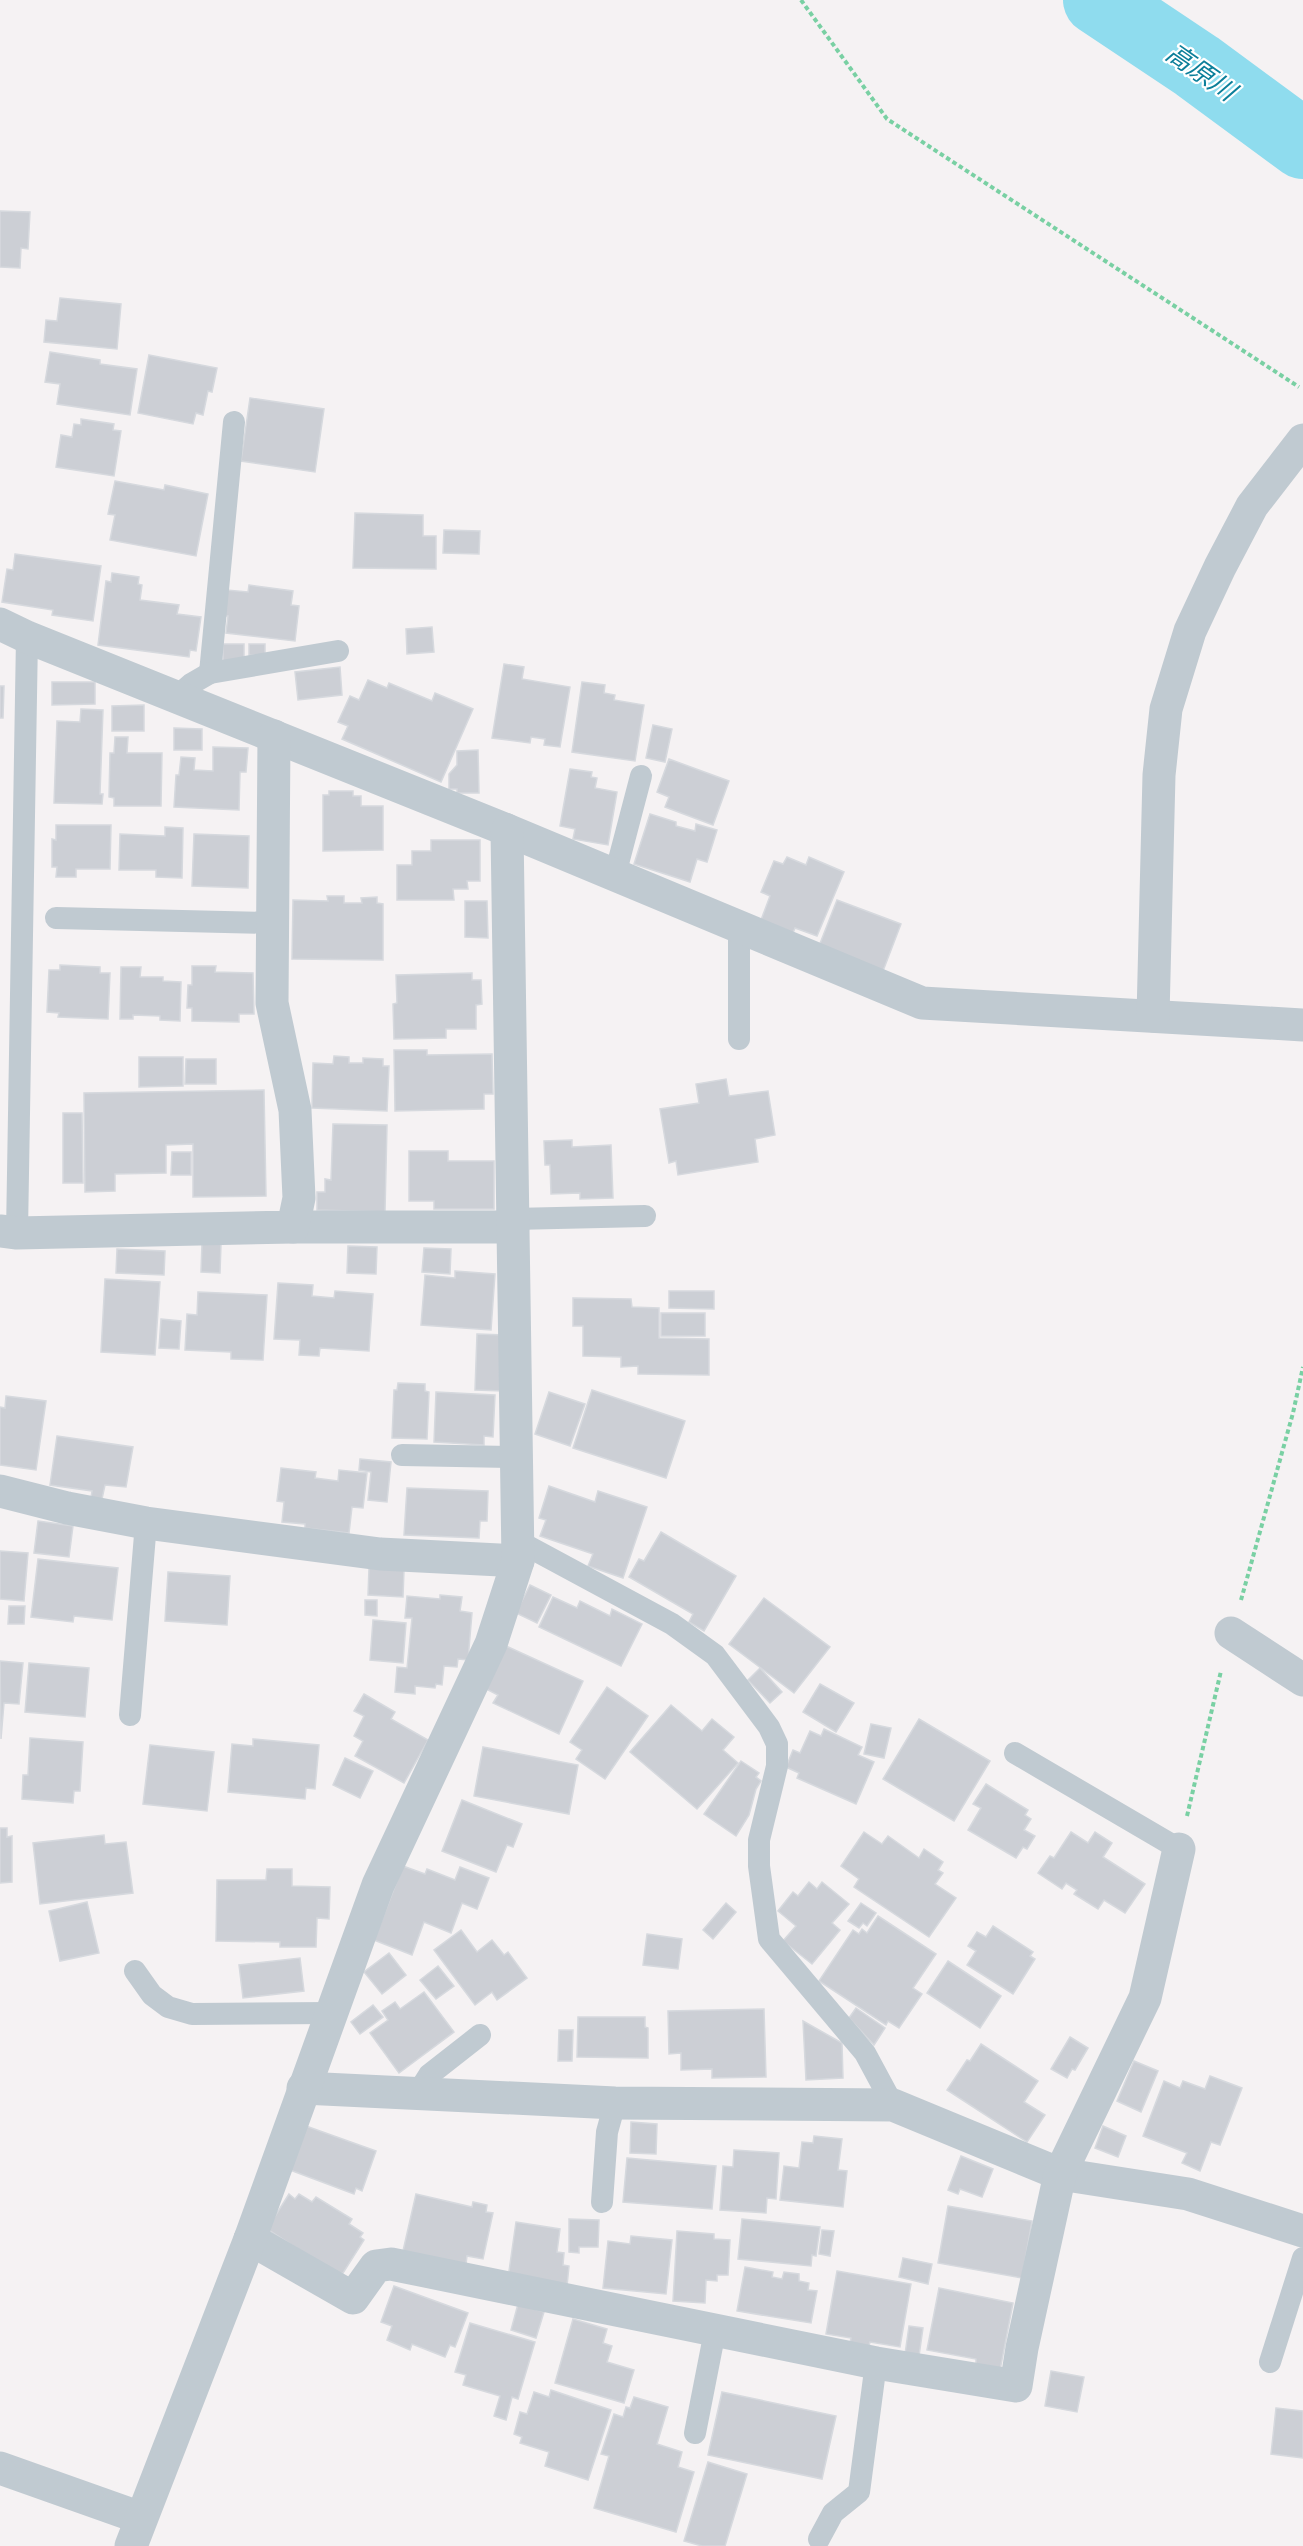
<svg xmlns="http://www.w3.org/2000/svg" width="1303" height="2546" viewBox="0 0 1303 2546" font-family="Jost,'Noto Sans JP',sans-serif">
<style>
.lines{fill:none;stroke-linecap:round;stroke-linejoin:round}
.river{stroke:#8fdcee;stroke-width:70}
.building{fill:#cccfd5;stroke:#d6d9de;stroke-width:1.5}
.path{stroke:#79d0a3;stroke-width:4;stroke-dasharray:4.5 3;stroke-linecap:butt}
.lane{stroke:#c0cad1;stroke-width:22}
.street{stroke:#c0cad1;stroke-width:33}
.labels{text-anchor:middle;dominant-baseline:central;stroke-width:4.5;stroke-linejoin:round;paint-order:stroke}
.water-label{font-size:26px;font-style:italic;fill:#0c7f9a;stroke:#fff}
</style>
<rect width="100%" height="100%" fill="#f5f2f3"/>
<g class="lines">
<path class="river" d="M1098,0L1197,66L1303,144"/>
</g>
<g class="building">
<path d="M0,211L30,212L28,249L21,248L20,268L0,267Z"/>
<path d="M60,298L121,304L117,349L44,342L46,320L57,321Z"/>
<path d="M50,352L100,360V364L137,369L130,415L57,404L60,384L45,382Z"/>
<path d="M149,355L217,368L212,392L208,391L203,415L196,413L193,424L138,413Z"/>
<path d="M250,398L324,409L315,472L241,461Z"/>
<path d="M81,419L114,424L113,430L121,431L114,476L56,467L61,435L72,437L74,424L81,425Z"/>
<path d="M115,481L164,490L165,485L208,494L196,556L110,540L115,515L108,514Z"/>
<path d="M355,513L423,515V536H436V569L353,568Z"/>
<path d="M444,530L480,531L479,554L443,553Z"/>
<path d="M15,554L101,566L93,621L52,615L53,610L2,602L7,569L13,570Z"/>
<path d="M112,573L139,577L138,584L142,585L140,600L179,605L177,614L201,617L196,651L190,650L189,657L98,645L106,581L111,582Z"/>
<path d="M249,585L293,591L291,605L299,606L295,641L226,633L228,616H225L227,590L248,592Z"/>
<path d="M432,627L434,652L407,654L406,629Z"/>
<path d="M223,644H244V663L223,662Z"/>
<path d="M249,644H265V656L249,655Z"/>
<path d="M504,664L524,667L522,679L570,687L560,747L544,745L545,739L531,737L530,743L492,738Z"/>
<path d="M340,667L342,695L298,700L295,672Z"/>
<path d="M368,680L387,688L389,683L432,701L435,693L473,709L441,782L342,739L348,726L338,722L350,696L359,700Z"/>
<path d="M52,682H95V704L52,705Z"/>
<path d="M582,682L605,685L604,693L615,695L614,700L644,705L635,761L572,752Z"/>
<path d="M0,686H4L3,718H0Z"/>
<path d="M144,705V731H112V706Z"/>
<path d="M81,709L103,710L100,794H103L102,804L54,803L57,721L80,722Z"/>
<path d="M653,725L672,729L665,762L646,758Z"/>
<path d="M174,728L202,729V750H174Z"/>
<path d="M115,737H128L127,753H162L161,806H114V798L109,797L110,753H114Z"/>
<path d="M213,747L248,748L246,772H240L239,810L174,807L176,775H179L181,757L195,758L194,770L213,771Z"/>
<path d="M478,750L479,793H457V789H449V774L457,765V751Z"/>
<path d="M669,759L729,781L713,825L665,807L669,797L657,792Z"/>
<path d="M570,769L592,772L591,777L597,778L595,788L617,792L608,845L573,839L575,829L560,826Z"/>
<path d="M329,791H353V796H361V806H383V850L323,851V795H329Z"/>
<path d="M650,814L676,822V826L695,831L696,824L717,830L707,862L697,859L690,882L634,864Z"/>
<path d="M56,825H111L110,869H76V877H56L57,867H52V839L56,840Z"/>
<path d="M165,827L183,828L182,878L156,877V870H119L120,834L165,836Z"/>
<path d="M194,834L249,836L248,888L192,886Z"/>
<path d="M431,840H480V881H467L468,889H453L454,900H397V865H412V851H431Z"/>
<path d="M787,857L806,865L809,857L844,872L817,936L795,928L793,933L761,920L770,896L761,892L774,861L783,864Z"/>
<path d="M327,896H344V903H362L361,898L377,897V903L383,904V960L292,959L293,900L328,901Z"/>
<path d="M837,900L901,924L883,971L819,946Z"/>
<path d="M465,901H487L488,938L465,937Z"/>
<path d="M60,965L100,967V973H110L108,1019L58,1017L59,1013L47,1012L49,970H60Z"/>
<path d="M192,966H216L215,972L253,973L254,1014H239V1022L192,1021V1008H187L188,985H192Z"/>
<path d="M121,967H141L140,977H163V981L181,982L180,1021L160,1020V1016L133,1015V1019H120Z"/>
<path d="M472,973V980H481L482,1004L476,1005V1029H446V1038L394,1039L393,1004L397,1003L396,975Z"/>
<path d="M394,1050H427V1055L492,1054L493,1094H484V1109L395,1111Z"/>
<path d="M334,1056L349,1057V1063H363V1058L383,1059V1066H389L387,1111L312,1108L313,1063L333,1064Z"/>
<path d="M139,1057H183V1086L139,1087Z"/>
<path d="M186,1059H216V1084H185Z"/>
<path d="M726,1079L729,1096L768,1091L775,1135L755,1139L758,1162L678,1175L676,1161L669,1163L660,1109L699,1103L696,1084Z"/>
<path d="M264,1090L266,1196L193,1197V1144L166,1145V1173L115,1174V1191L85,1192L84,1093Z"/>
<path d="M63,1113H82L83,1183H63Z"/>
<path d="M333,1124L387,1125L385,1212L317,1210V1192H325V1179L331,1180Z"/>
<path d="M572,1140V1147L611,1145L613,1198L580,1199V1193L551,1194L550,1165H545L544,1141Z"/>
<path d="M409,1151H448V1161H494V1209H434V1201H409Z"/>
<path d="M172,1152H191V1175H171Z"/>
<path d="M202,1243L221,1244L220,1273L201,1272Z"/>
<path d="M348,1246L377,1247L376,1274L347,1273Z"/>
<path d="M424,1248L451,1249L450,1274L422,1272Z"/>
<path d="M117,1249L165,1251L164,1275L116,1273Z"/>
<path d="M455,1271L495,1274L491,1330L421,1325L425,1275L455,1278Z"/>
<path d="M105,1279L160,1282L155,1355L101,1352Z"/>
<path d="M278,1283L313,1285L312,1296L334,1298L335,1291L373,1294L369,1351L320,1348L319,1356L299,1355L300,1340L274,1339Z"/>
<path d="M669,1291H714V1309L669,1308Z"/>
<path d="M198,1292L267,1295L263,1360L231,1359V1352L185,1350L187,1314L197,1315Z"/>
<path d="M573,1298L631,1299L632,1307L659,1308V1338L709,1339V1375L638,1374V1366L621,1367V1357L583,1356V1326H573Z"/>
<rect x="661" y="1313" width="44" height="23"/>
<path d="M161,1319L181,1321L179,1349L159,1348Z"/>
<path d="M477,1334L505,1335L503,1391L475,1390Z"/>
<path d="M398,1383L425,1384V1391L429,1392L427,1439L392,1438L394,1390H397Z"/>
<path d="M592,1390L685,1421L666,1478L573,1448Z"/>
<path d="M436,1392L495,1395L493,1437L484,1436V1445L434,1442Z"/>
<path d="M549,1392L585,1404L570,1446L535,1434Z"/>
<path d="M6,1396L46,1401L36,1470L0,1465V1407L5,1408Z"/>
<path d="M57,1436L133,1447L126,1487L105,1485L102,1499L91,1498L92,1491L50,1485Z"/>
<path d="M360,1459L391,1462L387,1502L368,1500L371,1472L359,1470Z"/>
<path d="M281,1468L316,1472L315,1478L338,1481L339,1470L367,1473L363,1508L352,1507L349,1533L305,1528V1524L282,1522L284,1502L277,1501Z"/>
<path d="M549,1486L595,1502L598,1491L647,1507L623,1578L588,1566L593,1554L540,1536L546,1520L539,1518Z"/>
<path d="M407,1488L488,1491L487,1521H480L479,1538L404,1535Z"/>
<path d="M38,1521L73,1526L69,1557L34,1553Z"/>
<path d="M661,1532L736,1576L704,1631L689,1622L693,1614L629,1577L639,1559L644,1561Z"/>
<path d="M0,1551L28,1553L24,1601L0,1599Z"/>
<path d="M38,1559L118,1568L112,1620L74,1616L73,1622L31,1617Z"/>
<path d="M369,1568L404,1570L403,1597L368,1595Z"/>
<path d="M168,1572L230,1576L227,1625L165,1621Z"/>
<path d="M530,1585L551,1595L537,1623L516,1613Z"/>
<path d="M440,1595L462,1597L460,1611L472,1613L468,1660L458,1659L457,1667L444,1666L442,1685L436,1684L435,1688L415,1686V1694L395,1692L397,1667L407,1668L412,1618H405L407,1596L440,1599Z"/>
<path d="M553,1597L577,1608L580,1601L610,1616L612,1609L642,1624L621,1666L539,1627Z"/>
<path d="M764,1598L830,1647L794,1693L729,1644Z"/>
<path d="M365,1600H377V1616L365,1615Z"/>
<path d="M9,1606H25L24,1624H8Z"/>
<path d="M373,1620L406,1623L403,1663L370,1660Z"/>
<path d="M506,1646L583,1681L559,1734L493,1703L498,1695L486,1689Z"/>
<path d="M0,1661L23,1663L19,1704L4,1703L1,1739Z"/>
<path d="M29,1663L89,1668L85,1717L25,1712Z"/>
<path d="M760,1668L782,1692L770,1703L748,1680Z"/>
<path d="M820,1684L854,1703L836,1732L803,1712Z"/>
<path d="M607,1687L648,1716L605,1779L576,1759L582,1750L570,1742Z"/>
<path d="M364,1694L395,1712L391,1719L428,1740L404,1783L355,1756L363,1741L354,1736L364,1716L354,1711Z"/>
<path d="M671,1705L702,1731L712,1719L734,1737L723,1750L738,1763L697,1809L630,1752Z"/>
<path d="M919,1719L990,1761L954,1821L883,1779Z"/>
<path d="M871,1724L891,1728L884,1758L864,1754Z"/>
<path d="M824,1729L862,1747L858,1755L874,1762L856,1804L797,1778L799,1773L786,1767L793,1750L800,1753L810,1731L821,1736Z"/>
<path d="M30,1738L83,1742L80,1791H74L73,1803L22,1799L23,1775H28Z"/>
<path d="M253,1739L319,1745L315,1789L306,1788L305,1799L228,1792L232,1744L253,1746Z"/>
<path d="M150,1745L214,1752L207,1811L143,1804Z"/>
<path d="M483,1747L578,1765L569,1814L474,1796Z"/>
<path d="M345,1758L373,1771L360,1798L333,1785Z"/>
<path d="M741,1761L759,1773L756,1777L761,1781L756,1789L749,1815L736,1836L704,1814Z"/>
<path d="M986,1784L1028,1810L1025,1815L1031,1819L1024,1830L1035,1836L1027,1849L1023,1847L1016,1858L968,1830L981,1808L973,1804Z"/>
<path d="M462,1800L522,1824L513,1847L507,1845L496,1872L442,1851Z"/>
<path d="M0,1828H7V1837L12,1836V1882L0,1883Z"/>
<path d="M864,1832L882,1844L888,1836L919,1858L924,1849L943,1862L938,1870L943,1873L935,1884L956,1898L929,1937L854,1887L859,1879L841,1866Z"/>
<path d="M1071,1832L1088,1843L1095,1832L1112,1843L1103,1857L1145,1884L1125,1913L1104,1900L1098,1909L1074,1894L1077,1890L1066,1883L1062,1889L1038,1873L1050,1856L1054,1858Z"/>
<path d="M104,1835L105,1844L126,1842L133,1893L40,1904L33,1843Z"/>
<path d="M403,1866L425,1874L427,1869L455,1880L460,1867L489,1878L477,1909L462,1903L451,1933L424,1922L412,1955L374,1940Z"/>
<path d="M267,1869H292V1886L330,1887L329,1919L317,1918L316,1947H280V1942L216,1941L217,1880H266Z"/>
<path d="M809,1882L817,1889L822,1882L849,1904L832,1923L840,1930L812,1964L783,1941L796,1926L778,1911L793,1892L798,1896Z"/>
<path d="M87,1902L99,1953L60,1961L49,1911Z"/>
<path d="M726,1903L736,1912L713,1939L703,1930Z"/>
<path d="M861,1903L876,1913L867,1926L863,1923L859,1928L848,1921Z"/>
<path d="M878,1916L936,1954L913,1988L922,1994L899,2028L888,2021L886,2025L819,1981L853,1930L859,1934L862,1929L867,1933Z"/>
<path d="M993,1926L1033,1952L1030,1956L1035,1959L1013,1994L967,1965L976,1951L968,1946L977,1932L986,1937Z"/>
<path d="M461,1930L477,1952L492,1940L504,1955L508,1952L527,1978L497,2000L492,1992L475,2005L434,1950Z"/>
<path d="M647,1934L682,1939L678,1969L643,1965Z"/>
<path d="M389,1953L406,1975L382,1994L364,1972Z"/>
<path d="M300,1958L304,1991L243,1998L239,1965Z"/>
<path d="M948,1961L1001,1996L980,2028L927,1993Z"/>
<path d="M438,1966L454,1986L436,1999L420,1980Z"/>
<path d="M424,1992L454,2032L399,2073L370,2033L388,2020L382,2011L395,2002L400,2009Z"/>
<path d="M373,2005L383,2017L360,2034L351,2022Z"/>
<path d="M856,2008L885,2028L874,2045L849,2018Z"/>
<path d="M764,2009L766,2077L712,2078V2069L681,2070V2053L669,2054L668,2011Z"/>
<path d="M578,2017H645V2027L648,2028V2058L577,2057Z"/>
<path d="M803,2021L842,2043L843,2078L806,2080Z"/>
<path d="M559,2030H573L572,2061H558Z"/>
<path d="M1070,2037L1088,2048L1075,2070L1072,2069L1067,2078L1051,2069Z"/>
<path d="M981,2044L1038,2081L1024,2102L1045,2115L1027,2142L947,2090L967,2060L970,2061Z"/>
<path d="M1134,2061L1158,2071L1141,2112L1117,2101Z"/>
<path d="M1210,2076L1242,2088L1220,2145L1211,2142L1200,2171L1182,2163L1187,2153L1143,2136L1164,2081L1180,2088L1183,2081L1205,2089Z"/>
<path d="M631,2122L657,2124L656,2154L630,2153Z"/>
<path d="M306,2126L376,2151L362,2191L356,2188L354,2194L290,2170Z"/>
<path d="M1103,2126L1126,2136L1118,2157L1095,2148Z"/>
<path d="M814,2136L842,2139L838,2170L847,2171L843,2207L780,2200L784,2166L799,2168L802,2142L813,2143Z"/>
<path d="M734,2150L779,2153L776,2199L767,2198L766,2213L720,2210L723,2166L733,2167Z"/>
<path d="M961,2156L993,2169L982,2197L960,2189L958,2194L948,2190Z"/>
<path d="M627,2158L716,2166L712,2209L623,2202Z"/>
<path d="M289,2194L295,2199L299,2194L312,2202L316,2197L352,2219L349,2224L363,2233L360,2237L364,2240L343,2273L336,2274L267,2229Z"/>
<path d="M416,2194L472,2207L473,2202L487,2205L486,2212L493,2213L483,2259L467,2256L466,2264L403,2251Z"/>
<path d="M948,2206L1032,2221L1022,2278L938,2263Z"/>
<path d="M569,2219L599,2220L598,2247H579V2253L569,2252Z"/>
<path d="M742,2219L820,2227L816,2256L812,2255L811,2266L738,2259Z"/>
<path d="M516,2222L560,2229L557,2252L564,2253L563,2265L569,2266L567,2286L508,2278Z"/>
<path d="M822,2230L834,2231L830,2256L819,2254Z"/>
<path d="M677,2231L714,2234V2239L730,2240L728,2275H717V2281L706,2280L705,2303L673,2301Z"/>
<path d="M631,2236L672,2240L666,2294L603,2288L608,2241L630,2244Z"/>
<path d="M903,2258L932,2264L928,2284L899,2277Z"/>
<path d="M745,2267L773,2272L772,2277L782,2279L784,2272L799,2274V2281L809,2283L808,2290L817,2291L811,2323L737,2311Z"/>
<path d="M837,2271L911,2284L900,2347L870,2342L869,2346L850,2343L851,2338L826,2334Z"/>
<path d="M394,2286L468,2313L455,2347L450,2345L445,2357L412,2344L410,2350L387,2340L392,2326L381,2322Z"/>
<path d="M939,2288L1013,2303L1000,2370L976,2365V2359L927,2350Z"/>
<path d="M518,2304L544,2312L536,2338L511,2330Z"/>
<path d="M573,2319L607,2329L603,2343L612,2346L607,2362L634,2370L624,2403L555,2383Z"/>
<path d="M470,2323L535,2342L518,2399L512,2397L506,2420L494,2416L500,2396L463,2385L466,2375L455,2372Z"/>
<path d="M909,2326L923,2328L919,2356L905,2354Z"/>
<path d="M1051,2371L1084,2377L1077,2412L1045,2406Z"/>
<path d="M551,2390L611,2410L588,2480L545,2466L549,2452L520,2443L522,2437L514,2434L520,2412L527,2414L534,2392L549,2397Z"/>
<path d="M722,2392L836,2416L822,2479L708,2455Z"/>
<path d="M634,2397L668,2407L657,2444L682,2452L678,2467L694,2472L676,2532L594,2508L609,2456L601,2454L614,2414L623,2417L626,2407L630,2408Z"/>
<path d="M1276,2408L1303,2411V2458L1271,2454Z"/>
<path d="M708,2462L747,2474L725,2546H702L684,2541Z"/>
</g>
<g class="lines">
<g class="path">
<path d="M801,0L887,119L1299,387"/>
<path d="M1241,1600L1293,1413L1303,1367"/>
<path d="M1187,1816L1221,1671"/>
</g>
<g class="lane">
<path d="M210,673L234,422"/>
<path d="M176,697L191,684L210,673L338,651"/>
<path d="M615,875L641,776"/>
<path d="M56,918L272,923"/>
<path d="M739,1039V926"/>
<path d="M513,1219L645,1216"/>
<path d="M17,1233L27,637"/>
<path d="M402,1455L516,1457"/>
<path d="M518,1541L672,1624L715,1655L769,1727L777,1744V1766L759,1840V1866L769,1939L865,2053L893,2105"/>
<path d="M130,1715L146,1523"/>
<path d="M1015,1753L1179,1849"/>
<path d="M135,1971L152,1995L168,2007L192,2014L331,2013"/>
<path d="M417,2094L429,2075L480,2035"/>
<path d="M602,2202L607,2132L615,2103"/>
<path d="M1270,2362L1303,2258"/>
<path d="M695,2433L715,2331"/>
<path d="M819,2539L833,2513L859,2492L876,2363"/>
</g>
<g class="street">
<path d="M0,624L27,637L507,830L922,1003L1303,1025"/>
<path d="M1153,1016L1159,775L1166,709L1190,631L1220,567L1252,506L1303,440"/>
<path d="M293,1227H513"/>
<path d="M0,1231L17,1233L293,1227L299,1198L295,1110L272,1003L274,736"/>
<path d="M0,1491L67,1508L146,1523L380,1554L518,1561"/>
<path d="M1231,1633L1303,1680"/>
<path d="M303,2088L615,2103L893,2105L1060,2174L1188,2194L1303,2231"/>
<path d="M250,2239L353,2298L376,2266L391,2264L876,2363L1016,2386L1022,2348L1060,2174L1145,1998L1179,1849"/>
<path d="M0,2468L141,2518"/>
<path d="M131,2546L250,2239L378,1885L491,1644L518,1561L507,830"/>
</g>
</g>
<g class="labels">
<g class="water-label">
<text transform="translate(1201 72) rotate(35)">高原川</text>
</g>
</g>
</svg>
